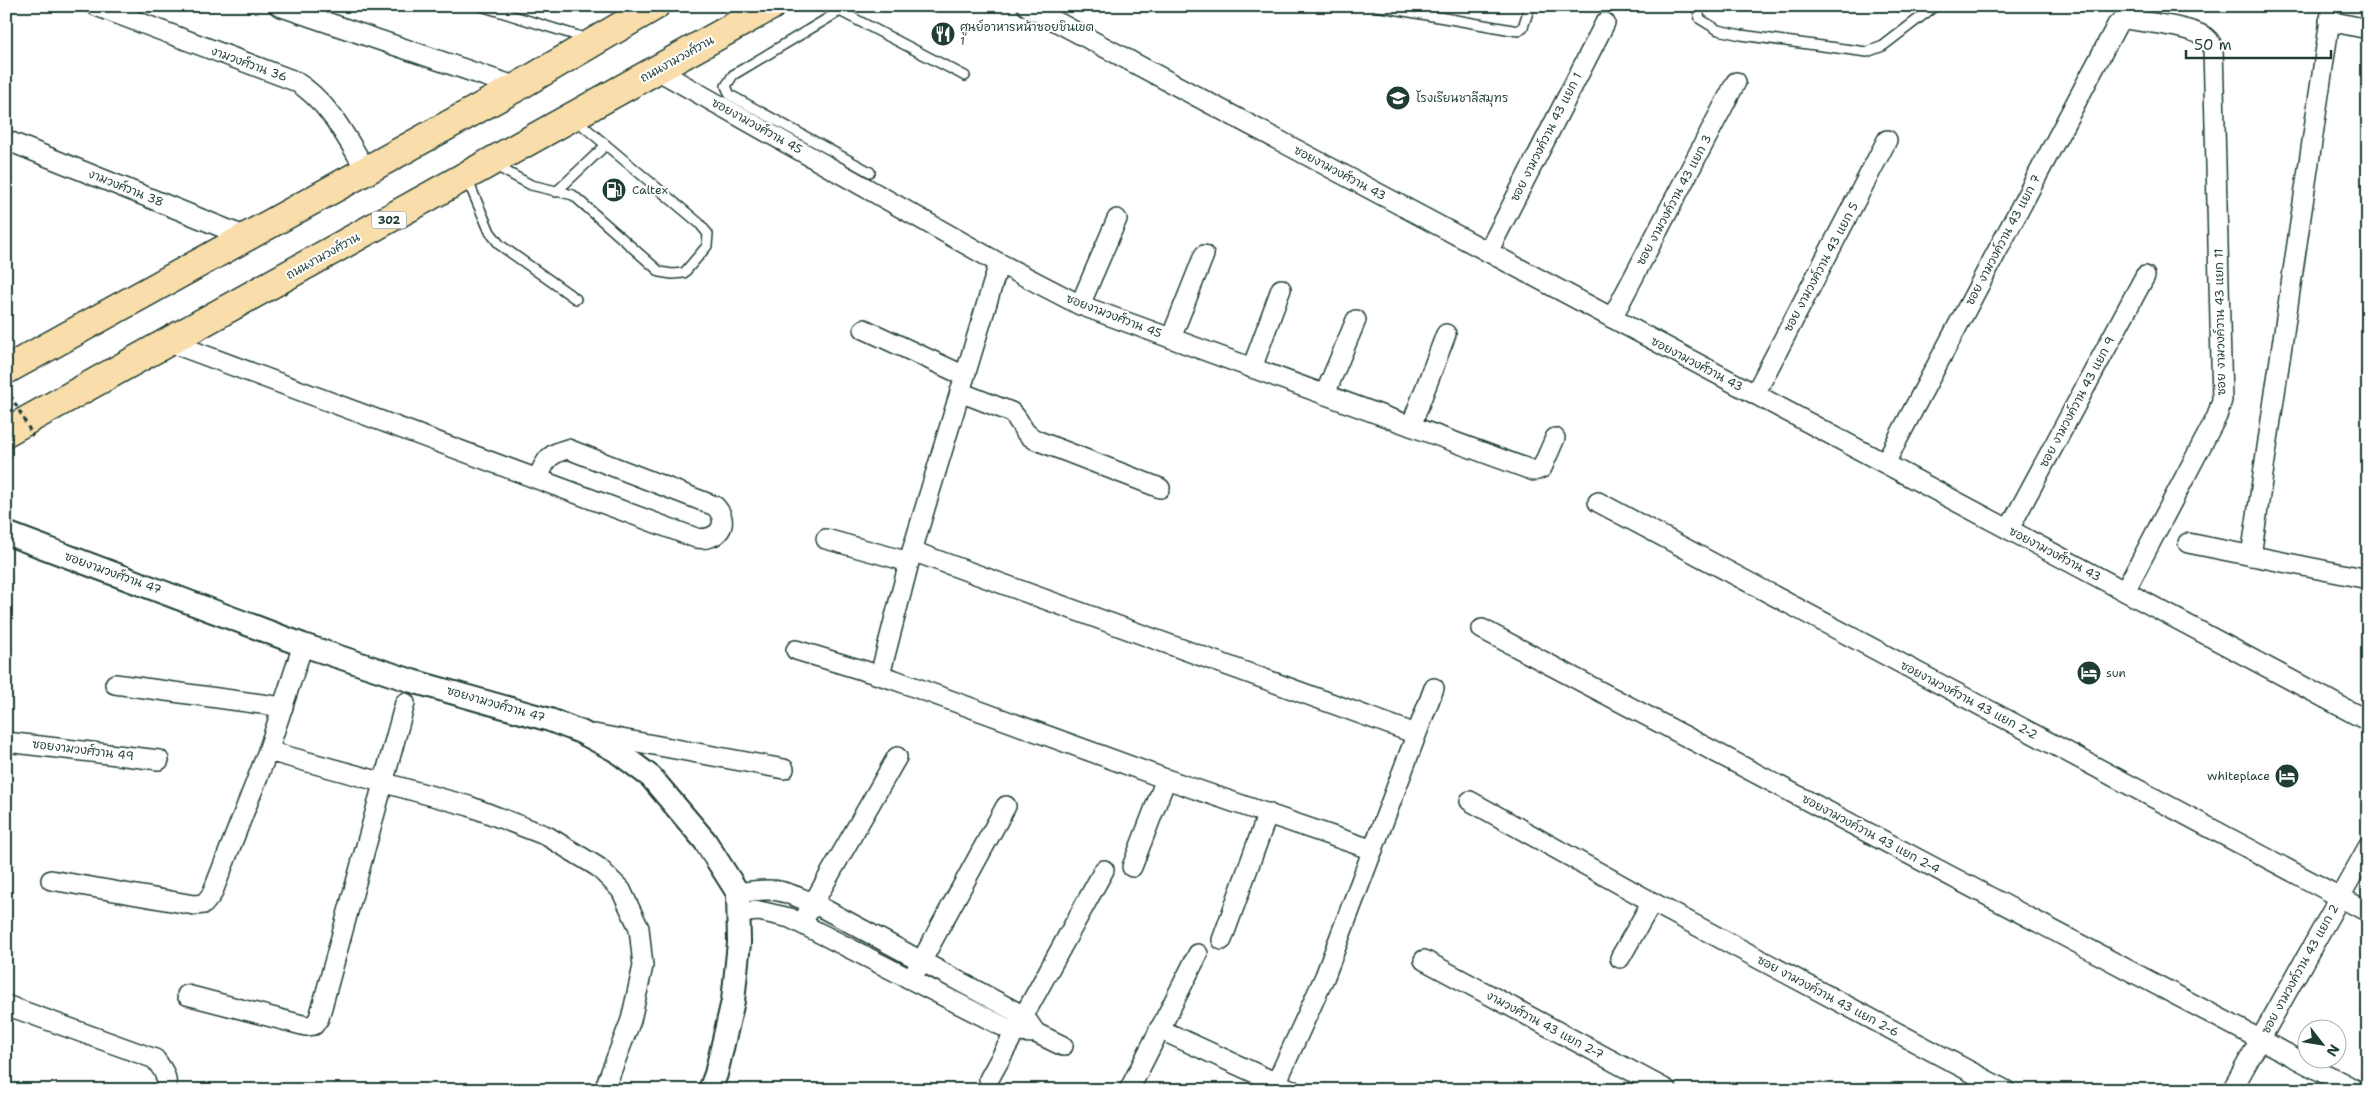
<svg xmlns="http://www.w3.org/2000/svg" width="2374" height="1096" viewBox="0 0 2374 1096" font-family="'Shantell Sans','Playpen Sans Thai',sans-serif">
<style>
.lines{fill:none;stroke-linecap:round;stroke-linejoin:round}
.service-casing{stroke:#1f3d34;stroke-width:12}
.minor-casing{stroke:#1f3d34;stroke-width:22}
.tertiary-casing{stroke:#1f3d34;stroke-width:26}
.primary-casing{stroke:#1f3d34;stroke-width:31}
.service{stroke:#fff;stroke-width:9}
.minor{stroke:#fff;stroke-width:19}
.tertiary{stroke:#fff;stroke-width:22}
.primary{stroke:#f9deab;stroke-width:28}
.path-bridge{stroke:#1f3d34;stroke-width:3;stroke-dasharray:5 4;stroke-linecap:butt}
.labels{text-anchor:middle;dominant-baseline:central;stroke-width:4;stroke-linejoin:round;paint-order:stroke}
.shield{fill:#fff;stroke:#627771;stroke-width:1}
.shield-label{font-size:11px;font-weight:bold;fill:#1f3d34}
.poi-label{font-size:12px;fill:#1f3d34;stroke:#fff;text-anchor:start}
.street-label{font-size:12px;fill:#1f3d34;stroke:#fff}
</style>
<rect width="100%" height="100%" fill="#fff"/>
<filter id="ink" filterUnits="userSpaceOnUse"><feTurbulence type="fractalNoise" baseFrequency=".02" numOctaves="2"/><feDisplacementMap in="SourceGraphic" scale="10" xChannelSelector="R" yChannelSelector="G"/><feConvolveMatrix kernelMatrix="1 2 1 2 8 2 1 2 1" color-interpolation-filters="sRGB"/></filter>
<g filter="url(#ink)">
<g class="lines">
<defs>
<g id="service">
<path d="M481,6L588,39"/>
<path d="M830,6L965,76"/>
<path d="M1376,6L1518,31L1523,27L1530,6"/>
<path d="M1697,6L1700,19L1718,30L1741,35L1867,52L1883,46L1935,6"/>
<path d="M840,11L733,75L726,86L730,95L870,172"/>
<path d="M494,165L531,185L573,195L660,272L672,274L684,273L707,246L708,234L699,223L575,119"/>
<path d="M467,179L490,232L500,245L576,299"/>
<path d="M556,192L606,145"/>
</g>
<g id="minor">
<path d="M96,6L295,81C329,102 346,137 366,170"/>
<path d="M279,6L517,87"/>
<path d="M1027,6L2368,721"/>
<path d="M2329,21L2368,29"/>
<path d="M657,70L999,263L1080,305L1534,471L1542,468L1555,438"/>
<path d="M6,140L246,237"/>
<path d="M1488,252L1605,23"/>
<path d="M1080,305L1117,219"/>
<path d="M1612,318L1736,82"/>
<path d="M864,329L965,376"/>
<path d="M1171,338L1204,255"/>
<path d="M169,342L696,538C717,542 732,524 715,506L568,449C547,454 546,461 537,479"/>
<path d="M1252,368L1281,289"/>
<path d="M960,392L1011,412C1023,422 1019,431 1036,440L1160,488"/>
<path d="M1325,394L1356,320"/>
<path d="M1755,394L1887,140"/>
<path d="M1411,426L1446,334"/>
<path d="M1885,463L2117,25L2124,19C2147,23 2181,25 2202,35C2208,38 2210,42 2213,47L2222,400L2217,416L2125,591"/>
<path d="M1598,502L2368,912"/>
<path d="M2009,529L2145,276"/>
<path d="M826,539L909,562"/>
<path d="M2188,543L2368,579"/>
<path d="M912,551L1416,734"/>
<path d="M2251,556L2332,6"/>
<path d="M1482,629L2356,1090"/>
<path d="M796,650L895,680L1166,779L1373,850"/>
<path d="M880,675L912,551L999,263"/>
<path d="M115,684L283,707"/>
<path d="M594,734L784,769"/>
<path d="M6,742L159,760"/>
<path d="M268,751L303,645"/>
<path d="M1470,801L1652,902L2005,1090"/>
<path d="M1132,867L1166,779"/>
<path d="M51,880L194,905L204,904L212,894L268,751L469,806L547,836L598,867L621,890L639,928L643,966L631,1020L604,1090"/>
<path d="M738,893C774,887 779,889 813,903L1024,1016L1036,1033"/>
<path d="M739,913L759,911L790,918L1014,1032L1036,1033L1063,1046"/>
<path d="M807,914L897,757"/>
<path d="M1222,940L1268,813"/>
<path d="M1620,958L1652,902"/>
<path d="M1424,960L1667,1090"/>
<path d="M916,971L1006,806"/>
<path d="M187,995L306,1026L314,1025L319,1018L405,703"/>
<path d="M6,1005L155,1059C161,1067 170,1078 165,1090"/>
<path d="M1159,1029L1292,1090"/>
<path d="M989,1079L1104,870"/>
<path d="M1129,1090L1198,954"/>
<path d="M1273,1090L1325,976L1434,688"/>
<path d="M2232,1090L2368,847"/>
</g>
<path id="tertiary" d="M6,533L303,645L412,681L550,720L581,732L615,750L651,777L705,841L738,893L739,943L733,1001L716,1074L710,1090"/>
<g id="primary">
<path d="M6,370L517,87L655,6"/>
<path d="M6,432L771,6"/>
</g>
</defs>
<use href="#service" class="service-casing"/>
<use href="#minor" class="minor-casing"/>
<use href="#tertiary" class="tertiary-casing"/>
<use href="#primary" class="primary-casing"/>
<use href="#service" class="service"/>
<use href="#minor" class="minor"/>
<use href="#tertiary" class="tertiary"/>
<use href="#primary" class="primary"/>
<path class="path-bridge" d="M6,387L33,436"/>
</g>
</g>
<defs>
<symbol id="restaurant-disc" viewBox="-11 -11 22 22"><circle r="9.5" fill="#1f3d34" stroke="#fff"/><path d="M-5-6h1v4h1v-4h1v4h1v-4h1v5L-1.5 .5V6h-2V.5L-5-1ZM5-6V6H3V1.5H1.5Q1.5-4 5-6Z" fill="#fff"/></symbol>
<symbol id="school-disc" viewBox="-11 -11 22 22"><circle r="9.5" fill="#1f3d34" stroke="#fff"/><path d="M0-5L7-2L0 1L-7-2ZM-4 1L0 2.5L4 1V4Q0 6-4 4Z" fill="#fff"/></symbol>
<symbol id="fuel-disc" viewBox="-11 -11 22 22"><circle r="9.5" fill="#1f3d34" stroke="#fff"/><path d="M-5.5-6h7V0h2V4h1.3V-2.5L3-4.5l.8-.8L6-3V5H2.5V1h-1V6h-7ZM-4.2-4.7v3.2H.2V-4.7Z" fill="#fff"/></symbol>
<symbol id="hotel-disc" viewBox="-11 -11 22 22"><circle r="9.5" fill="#1f3d34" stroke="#fff"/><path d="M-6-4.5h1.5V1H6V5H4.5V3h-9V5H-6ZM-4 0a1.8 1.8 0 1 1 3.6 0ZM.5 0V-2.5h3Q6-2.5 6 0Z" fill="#fff"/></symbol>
</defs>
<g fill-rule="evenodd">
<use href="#restaurant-disc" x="929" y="20" width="28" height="28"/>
<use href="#school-disc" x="1384" y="84" width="28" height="28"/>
<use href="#fuel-disc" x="600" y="176" width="28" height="28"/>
<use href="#hotel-disc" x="2075" y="659" width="28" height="28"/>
<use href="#hotel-disc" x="2273" y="762" width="28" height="28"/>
</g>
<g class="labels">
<rect class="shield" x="371.5" y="211.5" width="35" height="17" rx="4"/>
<g class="shield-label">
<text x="389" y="220">302</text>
</g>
<g class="poi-label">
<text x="960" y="27">ศูนย์อาหารหน้าซอยชินเขต<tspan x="960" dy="14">1</tspan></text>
<text x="1416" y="98">โรงเรียนชาลีสมุทร</text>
<text x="632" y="190">Caltex</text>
<text x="2106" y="673">sun</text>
<text x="2270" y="776" text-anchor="end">whiteplace</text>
</g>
<g class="street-label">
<text transform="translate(677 59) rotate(-29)">ถนนงามวงศ์วาน</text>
<text transform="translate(249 64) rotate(20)">งามวงศ์วาน 36</text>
<text transform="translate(757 126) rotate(29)">ซอยงามวงศ์วาน 45</text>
<text transform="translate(1546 137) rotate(-63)">ซอย งามวงค์วาน 43 แยก 1</text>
<text transform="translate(1340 173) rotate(28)">ซอยงามวงศ์วาน 43</text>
<text transform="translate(126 188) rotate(22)">งามวงศ์วาน 38</text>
<text transform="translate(1674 200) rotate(-62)">ซอย งามวงค์วาน 43 แยก 3</text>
<text transform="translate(2003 240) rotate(-62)">ซอย งามวงค์วาน 43 แยก 7</text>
<text transform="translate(323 256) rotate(-29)">ถนนงามวงศ์วาน</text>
<text transform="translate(1821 267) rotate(-62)">ซอย งามวงค์วาน 43 แยก 5</text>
<text transform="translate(1114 316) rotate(21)">ซอยงามวงศ์วาน 45</text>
<text transform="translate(2220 322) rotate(-91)">ซอย งามวงค์วาน 43 แยก 11</text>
<text transform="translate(1697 364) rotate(28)">ซอยงามวงศ์วาน 43</text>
<text transform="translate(2077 402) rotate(-62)">ซอย งามวงค์วาน 43 แยก 9</text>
<text transform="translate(2055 554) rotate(28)">ซอยงามวงศ์วาน 43</text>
<text transform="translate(113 573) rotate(20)">ซอยงามวงศ์วาน 47</text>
<text transform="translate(1969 700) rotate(28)">ซอยงามวงศ์วาน 43 แยก 2-2</text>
<text transform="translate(496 704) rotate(16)">ซอยงามวงศ์วาน 47</text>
<text transform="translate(83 750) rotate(7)">ซอยงามวงศ์วาน 49</text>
<text transform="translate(1871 834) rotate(28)">ซอยงามวงค์วาน 43 แยก 2-4</text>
<text transform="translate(2300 969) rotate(-61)">ซอย งามวงค์วาน 43 แยก 2</text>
<text transform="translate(1828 996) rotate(28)">ซอย งามวงค์วาน 43 แยก 2-6</text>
<text transform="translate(1545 1025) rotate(28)">งามวงศ์วาน 43 แยก 2-7</text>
</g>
</g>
<rect width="2374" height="1096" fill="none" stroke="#fff" stroke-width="25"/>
<rect x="12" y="12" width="2349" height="1071" fill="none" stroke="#1f3d34" stroke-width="2" filter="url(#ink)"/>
<g transform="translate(2322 1044) rotate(121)"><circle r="24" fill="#ffffff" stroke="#a5b1ae"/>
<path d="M0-4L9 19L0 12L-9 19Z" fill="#1f3d34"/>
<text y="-8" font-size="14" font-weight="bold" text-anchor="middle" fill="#1f3d34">N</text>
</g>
<path d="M2186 50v8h145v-8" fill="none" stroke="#1f3d34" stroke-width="2.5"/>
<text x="2194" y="50" font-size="15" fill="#1f3d34" stroke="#ffffff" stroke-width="4" paint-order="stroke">50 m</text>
</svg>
